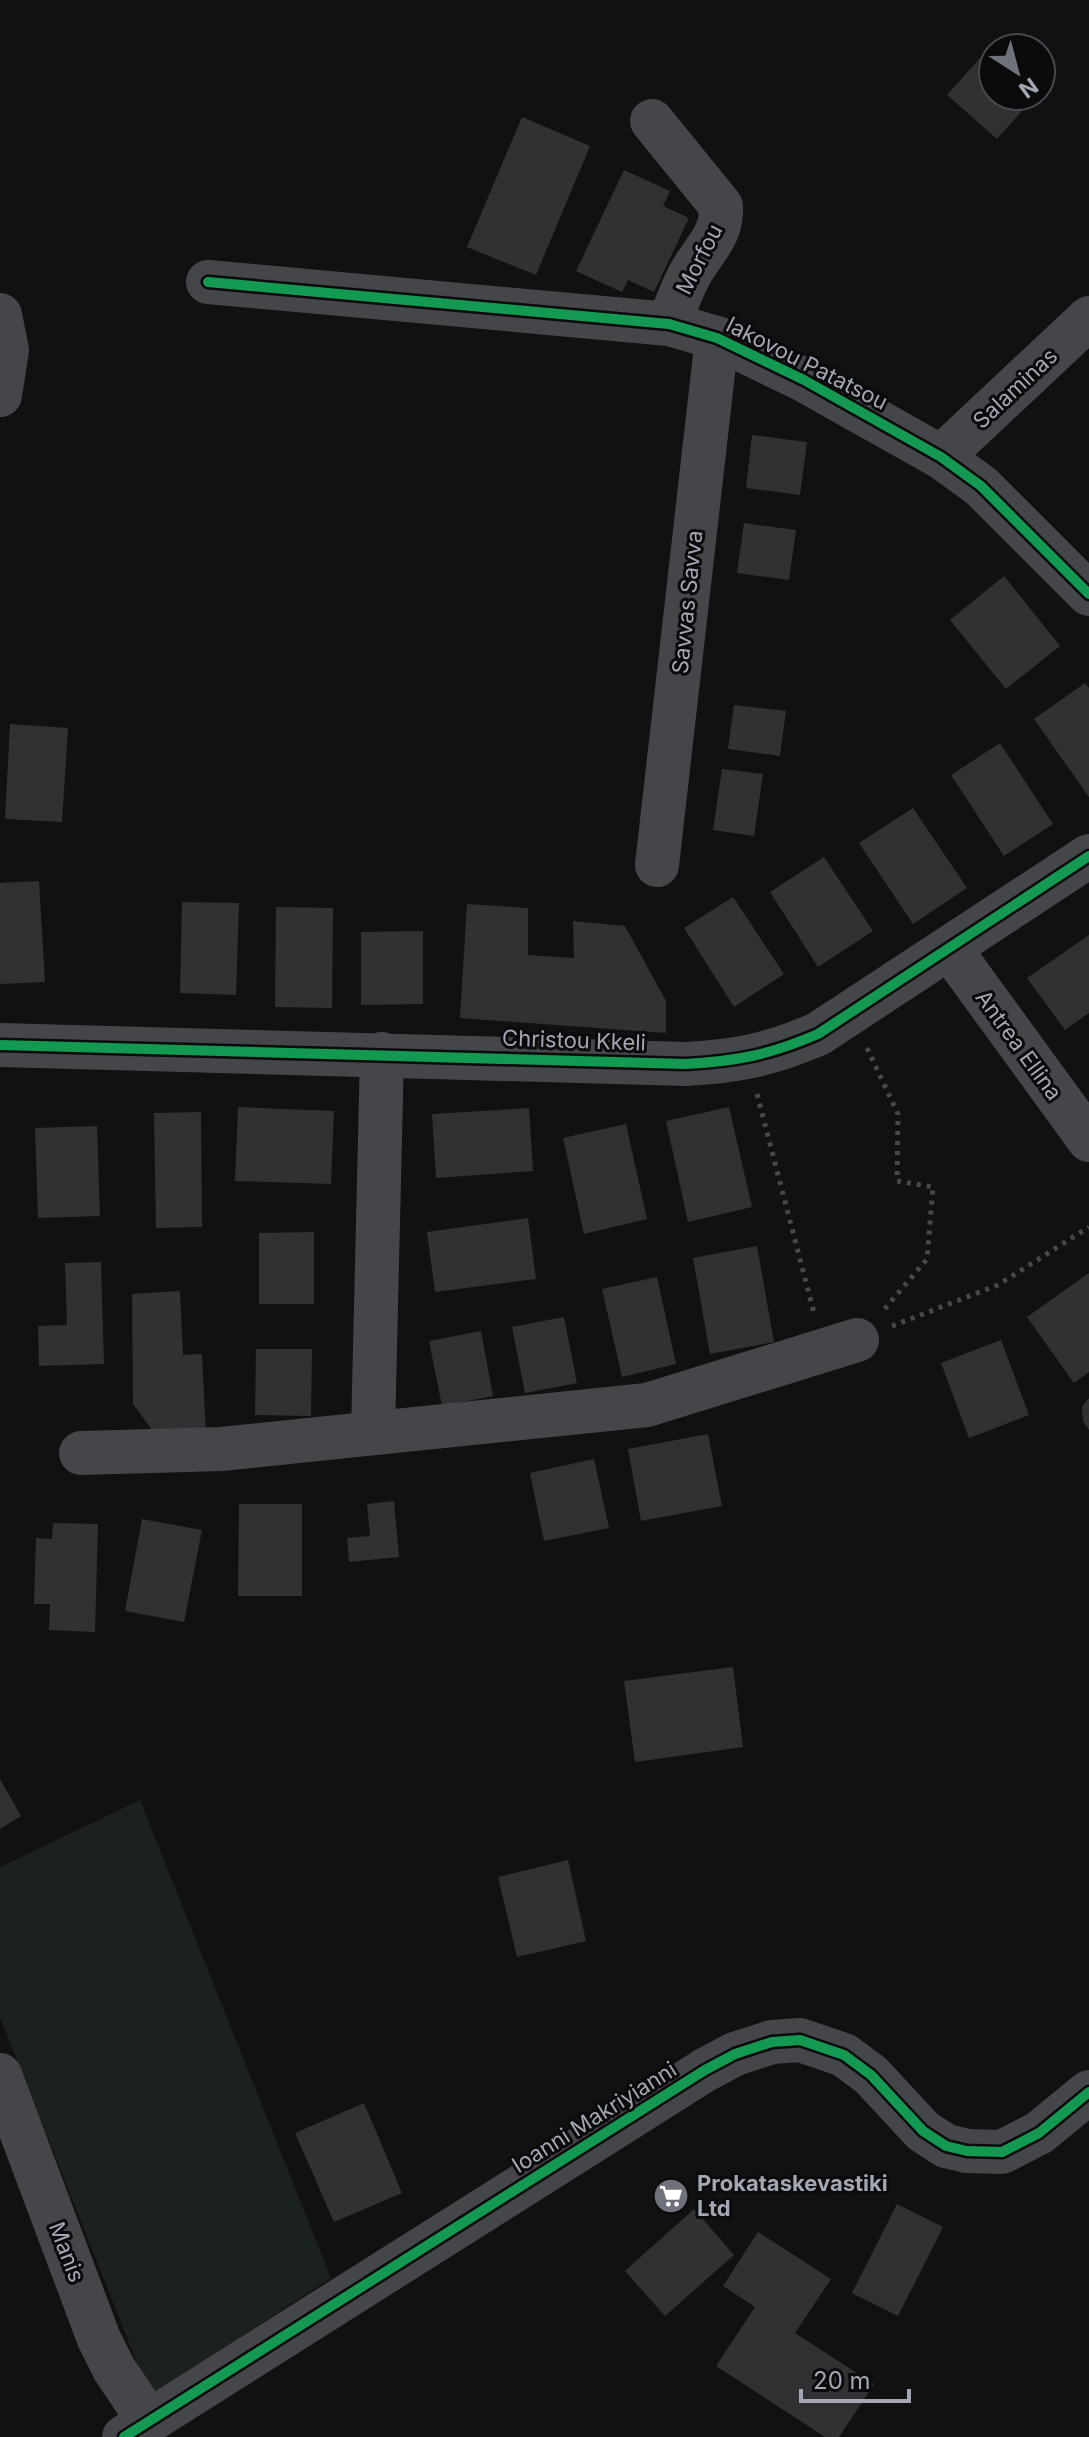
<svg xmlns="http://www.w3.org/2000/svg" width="1089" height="2437" viewBox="0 0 1089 2437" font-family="Inter,sans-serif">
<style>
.green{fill:#1b211c}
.building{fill:#313133}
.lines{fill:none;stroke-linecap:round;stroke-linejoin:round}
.path{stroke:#47484b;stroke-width:5;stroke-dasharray:4 6;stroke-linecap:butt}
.minor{stroke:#45464a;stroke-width:44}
.cycleway-casing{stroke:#0b0b0d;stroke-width:15}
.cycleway{stroke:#139951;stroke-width:10}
.labels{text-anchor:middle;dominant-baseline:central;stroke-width:6;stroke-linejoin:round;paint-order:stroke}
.street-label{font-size:22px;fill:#a2a7b2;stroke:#0b0b0d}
.poi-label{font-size:22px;font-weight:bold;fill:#a2a7b2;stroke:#0b0b0d;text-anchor:start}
</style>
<rect width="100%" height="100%" fill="#111"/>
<path class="green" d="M140,1800L331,2278L150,2396L0,2017V1867Z"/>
<g class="building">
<path d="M987,50L993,55V96H1035L997,139L947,95Z"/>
<path d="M522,117L590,146L536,275L467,247Z"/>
<path d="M624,170L670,191L663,206L689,218L654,292L628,280L622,292L576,271Z"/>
<path d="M752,435L807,442L800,495L746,488Z"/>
<path d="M744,523L796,530L789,580L737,573Z"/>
<path d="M1004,576L1060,646L1006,689L950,620Z"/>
<path d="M1085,683L1089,688V797L1034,719Z"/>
<path d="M734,705L786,711L780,756L728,749Z"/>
<path d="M10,724L68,728L62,822L5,819Z"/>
<path d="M1000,743L1053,824L1004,856L951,775Z"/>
<path d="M722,769L763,774L754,836L713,830Z"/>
<path d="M913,808L967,888L913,924L859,843Z"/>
<path d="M824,857L873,931L818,967L770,892Z"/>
<path d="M39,881L45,982L0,984V883Z"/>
<path d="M733,897L784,974L734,1007L684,928Z"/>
<path d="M182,902L239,903L236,995L180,993Z"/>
<path d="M467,904L528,908V955L574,958L573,921L625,926L666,1001V1033L460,1018Z"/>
<path d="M276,907L333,908L332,1008L275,1007Z"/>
<path d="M423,931V1004L361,1005V932Z"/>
<path d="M1089,935V1013L1065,1030L1027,978Z"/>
<path d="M238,1107L334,1111L331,1184L235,1181Z"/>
<path d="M729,1107L752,1207L688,1222L666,1121Z"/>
<path d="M529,1108L533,1171L436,1178L432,1114Z"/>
<path d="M201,1112L202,1227L156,1228L154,1113Z"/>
<path d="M626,1124L647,1219L584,1234L563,1138Z"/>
<path d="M97,1126L100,1216L38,1218L35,1128Z"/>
<path d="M528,1218L536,1279L435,1292L427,1232Z"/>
<path d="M314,1232V1304H259V1233Z"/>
<path d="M757,1246L774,1342L710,1354L693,1258Z"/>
<path d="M101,1262L104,1364L39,1366L38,1326L67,1325L65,1263Z"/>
<path d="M1089,1273V1372L1074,1383L1027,1317Z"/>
<path d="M657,1277L676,1364L622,1377L602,1289Z"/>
<path d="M180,1291L183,1355L202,1354L206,1436L158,1438L133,1404L132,1294Z"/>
<path d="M564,1317L577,1383L525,1393L512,1327Z"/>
<path d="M481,1331L493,1396L442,1406L429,1341Z"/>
<path d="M1001,1340L1029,1415L969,1438L941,1363Z"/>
<path d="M256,1349H312L311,1416L255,1415Z"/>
<path d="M1089,1398V1430L1083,1421L1082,1407Z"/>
<path d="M708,1434L722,1506L641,1521L628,1449Z"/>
<path d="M594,1459L609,1528L544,1541L530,1473Z"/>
<path d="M394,1501L399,1557L349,1562L347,1538L370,1536L367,1504Z"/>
<path d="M239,1504H302V1596H238Z"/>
<path d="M142,1519L202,1530L184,1622L125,1611Z"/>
<path d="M53,1523L98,1524L95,1632L49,1630L50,1604H34L36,1538L52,1539Z"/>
<path d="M733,1667L743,1747L635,1762L624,1681Z"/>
<path d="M0,1779L21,1816L0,1829Z"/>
<path d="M568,1860L586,1941L517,1957L498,1877Z"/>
<path d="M364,2103L402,2193L334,2222L295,2133Z"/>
<path d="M897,2204L943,2227L898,2316L852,2293Z"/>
<path d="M694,2209L734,2255L665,2316L625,2271Z"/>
<path d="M758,2232L831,2279L795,2333L874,2384L839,2437H825L716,2366L755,2307L723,2286Z"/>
</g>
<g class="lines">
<g class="path">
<path d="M867,1048L898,1114L897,1181L933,1187L927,1259L883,1311"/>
<path d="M757,1094L814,1313"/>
<path d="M892,1326L998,1285L1089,1227"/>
</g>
<g class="minor">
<path d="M652,121L721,206C723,236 702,251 689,276C681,291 675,308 669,324"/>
<path d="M208,282L669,324L717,338L804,380L941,457L981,486L1089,594"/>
<path d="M0,315L7,350L0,395"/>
<path d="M941,457L1089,318"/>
<path d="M657,865L717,338"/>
<path d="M950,949L1089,1140"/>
<path d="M0,1045L686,1064C738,1061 769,1055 818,1034L1089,856"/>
<path d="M373,1432L382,1054"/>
<path d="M81,1453L222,1449L647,1405L857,1340"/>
<path d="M0,2075L99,2339L114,2369L149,2421"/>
<path d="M124,2437L705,2070L735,2054L772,2042L800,2040L844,2055L871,2075L923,2131L946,2146L967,2151L1002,2152L1039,2133L1089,2092"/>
</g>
<defs>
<g id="cycleway">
<path d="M208,282L669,324L717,338L804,380L941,457L981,486L1089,594"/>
<path d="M0,1045L686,1064C738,1061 769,1055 818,1034L1089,856"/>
<path d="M124,2437L705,2070L735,2054L772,2042L800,2040L844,2055L871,2075L923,2131L946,2146L967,2151L1002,2152L1039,2133L1089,2092"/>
</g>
</defs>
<use href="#cycleway" class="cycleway-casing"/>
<use href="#cycleway" class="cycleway"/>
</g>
<defs>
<symbol id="supermarket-disc" viewBox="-11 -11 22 22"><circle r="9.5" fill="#6f727a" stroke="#0b0b0d"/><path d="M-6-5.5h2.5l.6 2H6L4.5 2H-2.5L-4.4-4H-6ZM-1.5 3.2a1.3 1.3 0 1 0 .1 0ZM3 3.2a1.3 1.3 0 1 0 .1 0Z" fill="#fff"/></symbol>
</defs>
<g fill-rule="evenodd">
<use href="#supermarket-disc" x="651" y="2176" width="40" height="40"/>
</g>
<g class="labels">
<g class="street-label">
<text transform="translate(699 259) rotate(-63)">Morfou</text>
<text transform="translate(807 363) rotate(27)">Iakovou Patatsou</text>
<text transform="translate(1015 388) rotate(-43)">Salaminas</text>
<text transform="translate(687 602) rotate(-84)">Savvas Savva</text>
<text transform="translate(574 1040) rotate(2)">Christou Kkeli</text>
<text transform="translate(1019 1045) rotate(54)">Antrea Ellina</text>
<text transform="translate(594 2117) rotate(-32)">Ioanni Makriyianni</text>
<text transform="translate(67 2252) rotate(69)">Manis</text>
</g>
<g class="poi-label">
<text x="697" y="2183">Prokataskevastiki<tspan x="697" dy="25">Ltd</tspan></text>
</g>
</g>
<g transform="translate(1017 72) rotate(144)"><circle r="38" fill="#0b0b0d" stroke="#47494f" stroke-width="2"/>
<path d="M0-6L14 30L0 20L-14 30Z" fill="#6f727a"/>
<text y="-12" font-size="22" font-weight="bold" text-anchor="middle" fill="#a2a7b2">N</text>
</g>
<path d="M801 2389v12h108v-12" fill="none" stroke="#a2a7b2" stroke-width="4"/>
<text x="813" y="2389" font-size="24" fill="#a2a7b2" stroke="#0b0b0d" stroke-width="6" paint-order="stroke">20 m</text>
</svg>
